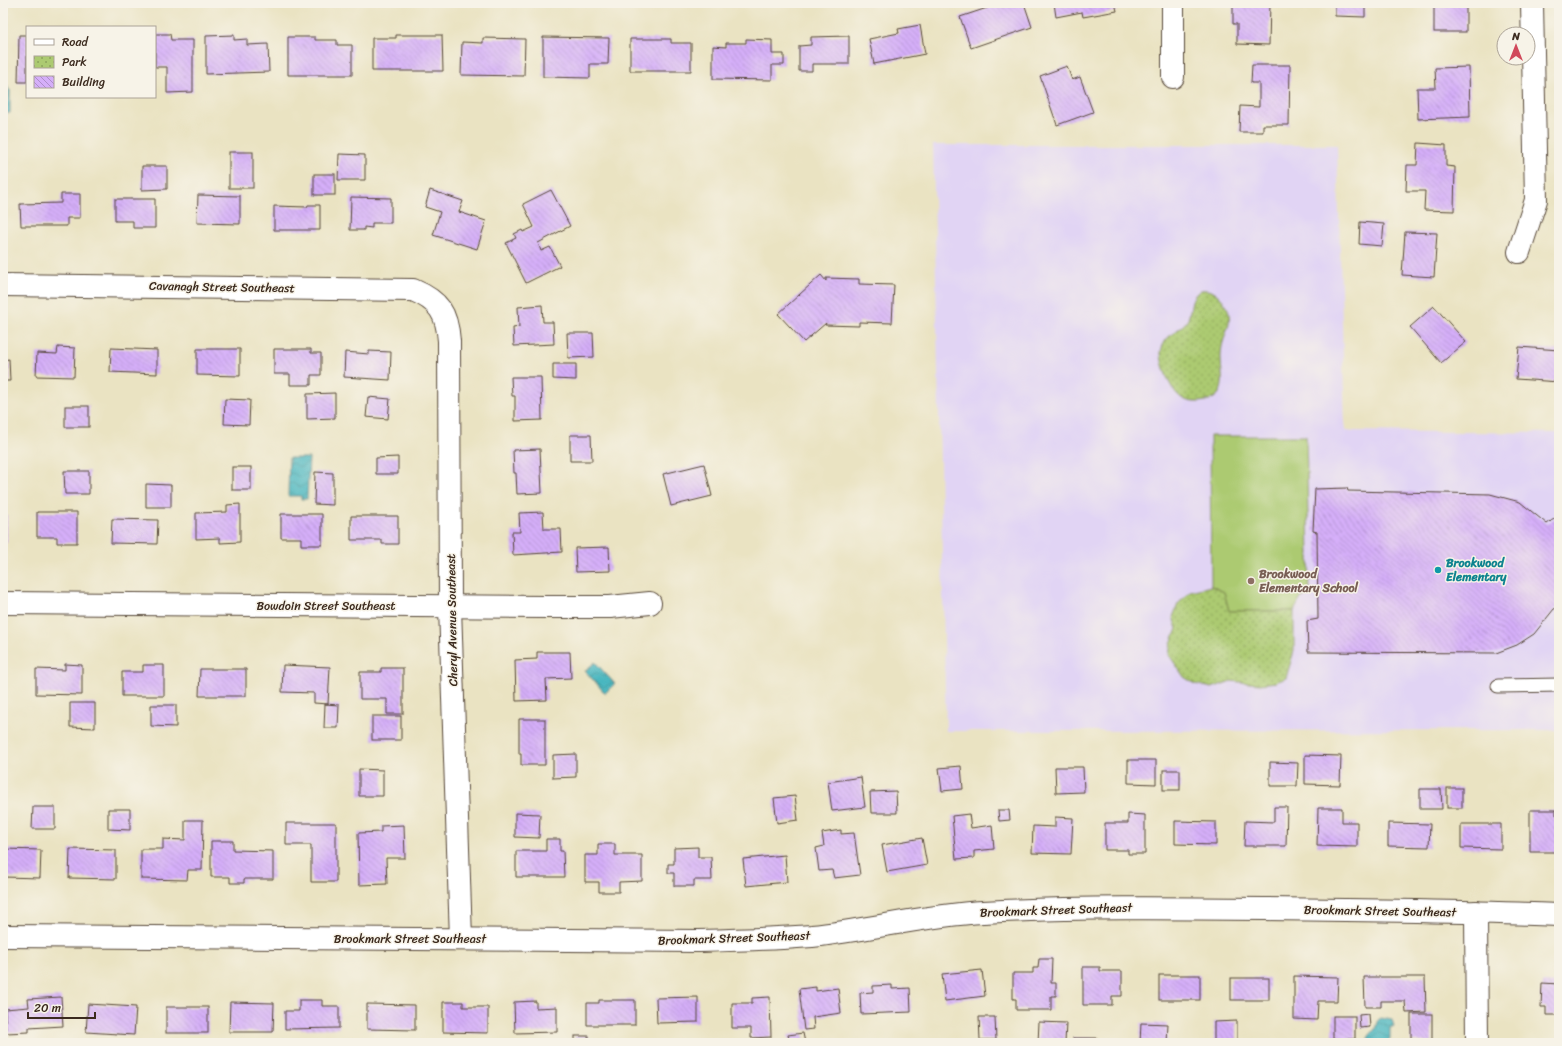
<svg xmlns="http://www.w3.org/2000/svg" width="1562" height="1046" viewBox="0 0 1562 1046" font-family="Sriracha,sans-serif">
<style>
.built{fill:#e1d4f4}
.grass{fill:#acca71;stroke:#747a48}
.park{fill:url(#park-dots);stroke:#747a48}
.water{fill:url(#water-waves);stroke:#41706e}
.building{fill:url(#building-back-hatch)}
.lines{fill:none;stroke-linecap:round;stroke-linejoin:round}
.lane-casing{stroke:#554637;stroke-width:15}
.street-casing{stroke:#554637;stroke-width:24}
.lane{stroke:#fff;stroke-width:13}
.street{stroke:#fff;stroke-width:22}
.culture-dot{fill:#0f9aa8;stroke:#f7f3e8;stroke-width:1.5}
.education-dot{fill:#8d6e63;stroke:#f7f3e8;stroke-width:1.5}
.labels{text-anchor:middle;dominant-baseline:central;stroke-width:3;stroke-linejoin:round;paint-order:stroke}
.street-label{font-size:12px;fill:#3b2a1e;stroke:#f7f3e8}
.culture-label{font-size:12px;font-weight:bold;fill:#0d838f;stroke:#f7f3e8;text-anchor:start}
.education-label{font-size:12px;font-weight:bold;fill:#785e54;stroke:#f7f3e8;text-anchor:start}
</style>
<defs>
<pattern id="park-dots" width="8" height="8" patternUnits="userSpaceOnUse"><rect width="8" height="8" fill="#acca71"/><path d="M2 2h.1M6 6h.1" fill="none" stroke="#8da45c" stroke-width="1.8" stroke-linecap="round"/></pattern>
<pattern id="water-waves" width="16" height="10" patternUnits="userSpaceOnUse"><rect width="16" height="10" fill="#47b6bf"/><path d="M0 5q4-4 8 0t8 0" fill="none" stroke="#3c949b"/></pattern>
<pattern id="building-back-hatch" width="6" height="6" patternUnits="userSpaceOnUse"><rect width="6" height="6" fill="#d5aff9"/><path d="M-1 5l2 2M0 0l6 6M5-1l2 2" fill="none" stroke="#ae8fc9"/></pattern>
</defs>
<rect width="100%" height="100%" fill="#f7f3e8"/>
<filter id="ink" filterUnits="userSpaceOnUse"><feTurbulence type="fractalNoise" baseFrequency=".025" numOctaves="2"/><feDisplacementMap in="SourceGraphic" scale="8" xChannelSelector="R" yChannelSelector="G"/><feConvolveMatrix kernelMatrix="1 2 1 2 8 2 1 2 1" color-interpolation-filters="sRGB"/></filter>
<filter id="wash" filterUnits="userSpaceOnUse"><feTurbulence type="fractalNoise" baseFrequency=".012" numOctaves="4" result="noise"/><feDisplacementMap in="SourceGraphic" scale="16" xChannelSelector="R" yChannelSelector="G"/><feGaussianBlur stdDeviation="0.9" result="paint"/><feColorMatrix in="noise" values="0 0 0 0 0 0 0 0 0 0 0 0 0 0 0 0 0 1.4 0 .05"/><feComposite in="paint" operator="in"/></filter>
<g filter="url(#wash)">
<rect width="100%" height="100%" fill="#eae3c2"/>
<path class="built" d="M933,145H1337L1345,431L1559,433V730L946,731Z"/>
<path class="grass" d="M1210,436H1306L1310,594L1301,598L1294,611H1229L1224,592L1211,586Z"/>
<g class="park">
<path d="M1201,290C1209,289 1215,292 1220,297C1240,319 1222,332 1221,354C1220,376 1232,400 1198,402C1177,403 1170,386 1164,369C1162,361 1159,353 1163,345C1168,333 1183,329 1188,319C1192,308 1189,297 1201,290Z"/>
<path d="M1211,586L1224,592L1229,611H1294V651L1286,678L1276,682L1260,684L1231,681L1212,688L1195,684L1184,677L1169,655L1171,643L1177,629L1173,617L1178,604L1190,591Z"/>
</g>
<g class="water">
<path d="M3,86H8V90H10V113H3Z"/>
<path d="M289,458H309L307,499H301V496H288Z"/>
<path d="M595,662L615,684L605,693L585,671Z"/>
<path d="M1381,1018L1392,1020L1394,1026L1390,1028V1039L1385,1043H1368C1367,1035 1371,1035 1375,1029C1377,1025 1375,1021 1381,1018Z"/>
</g>
<g id="blocks">
<g class="building">
<path d="M1002,3H1024L1032,27L971,48L960,17Z"/>
<path d="M1054,3H1115L1117,11L1083,17L1082,12L1056,17Z"/>
<path d="M1233,3H1270L1269,45L1237,44V24H1233Z"/>
<path d="M1335,3H1365V17L1335,16Z"/>
<rect x="1434" y="3" width="32" height="29"/>
<path d="M920,25L925,54L874,64L869,39L899,33L898,29Z"/>
<path d="M155,34H170L171,40H193V92L167,93V67H155Z"/>
<path d="M19,35H27V82H18Z"/>
<path d="M234,35V40L247,39V45L268,44L269,72L206,74V36Z"/>
<path d="M396,35H442L443,71H372V38H396Z"/>
<path d="M849,36V64H812V71H799V46L811,45V37Z"/>
<path d="M288,37H315V40H337V45H352V75H288Z"/>
<path d="M543,37L609,38L608,64H590V78L543,77Z"/>
<path d="M483,38L525,39L524,76L461,75L462,42L483,43Z"/>
<path d="M630,39H671V43H691V71H630Z"/>
<path d="M746,39L772,40V54H784V65H772V80L713,79V46L726,47V43H746Z"/>
<path d="M1252,65H1290L1289,125H1263V132H1239L1240,106L1259,107V83H1251Z"/>
<path d="M1067,66L1072,80L1080,77L1093,112L1057,125L1040,76Z"/>
<path d="M1469,67L1470,117L1418,119L1417,88H1436L1435,68Z"/>
<path d="M1418,143L1446,145V166L1455,167L1454,211L1424,210L1425,191H1406L1407,165H1417Z"/>
<rect x="229" y="152" width="24" height="36"/>
<path d="M339,154L365,155V180H338Z"/>
<path d="M142,166H167V189L142,190Z"/>
<rect x="314" y="174" width="21" height="21"/>
<path d="M430,190L463,201L459,212L486,221L477,249L433,235L440,212L425,207Z"/>
<path d="M551,190L570,226L538,243L541,251L550,247L560,266L526,283L506,243L516,238L514,234L522,230L523,232L534,227L523,204Z"/>
<path d="M61,194H80V218H67V226H21L20,204L61,203Z"/>
<path d="M198,195L240,196V224L197,223Z"/>
<path d="M351,197L391,198V223H372V228L364,227V230H350Z"/>
<path d="M115,199H155V228H133V221H115Z"/>
<path d="M308,205H320V230H274V206L307,207Z"/>
<path d="M1360,222L1384,224L1382,246L1359,244Z"/>
<path d="M1405,232L1437,233L1434,277L1402,275Z"/>
<path d="M821,275L826,281V278L859,279V284L894,285L892,323L859,322V326L825,325L826,323L804,342L778,314Z"/>
<path d="M542,305L543,322H553L554,344L514,346L513,328L519,327L518,307Z"/>
<path d="M1434,306L1466,342L1441,363L1410,327Z"/>
<path d="M567,333H593L594,357L568,358Z"/>
<path d="M58,347L75,348L74,377L36,376L37,353L57,354Z"/>
<path d="M1519,347L1559,350V382L1516,379Z"/>
<path d="M111,348L157,350V374L110,372Z"/>
<path d="M197,349H240V376L197,375Z"/>
<path d="M274,349H311V353H321V375H311V385H290V374H274Z"/>
<path d="M369,351L391,352L390,380L344,377L345,352L369,354Z"/>
<path d="M9,359L10,381H3V360Z"/>
<path d="M553,364H576V380L553,379Z"/>
<path d="M511,377H541L542,420L515,421V396H512Z"/>
<path d="M335,393V418L307,419V394Z"/>
<path d="M368,397L390,399L388,419L366,417Z"/>
<path d="M225,399L250,400L249,425L224,424Z"/>
<rect x="65" y="406" width="24" height="21"/>
<path d="M570,435H591L592,461H570Z"/>
<path d="M540,449L542,493L517,494L516,473H514L513,450Z"/>
<path d="M398,457V474H376V458Z"/>
<path d="M704,464L712,496L671,506L663,474Z"/>
<rect x="232" y="467" width="19" height="23"/>
<path d="M64,471H89V494H65Z"/>
<path d="M315,472L333,473V505L314,504Z"/>
<path d="M146,484L171,485V507H146Z"/>
<path d="M1347,488L1348,491L1490,494L1520,502L1547,524L1558,516L1559,607L1554,609L1534,634L1517,645L1496,653L1308,652L1307,621L1318,619L1317,532L1313,531L1315,489Z"/>
<path d="M240,504V542L220,543V538L196,539V513L227,512V505Z"/>
<path d="M37,512H77V543H57V537H37Z"/>
<path d="M543,512L544,529H561L562,552L513,555L512,532H520L519,513Z"/>
<path d="M281,514H322V545H301V538H281Z"/>
<rect x="3" y="515" width="4" height="28"/>
<path d="M351,516H398V544H382V540H351Z"/>
<path d="M112,519L158,520L157,544L111,543Z"/>
<path d="M609,547L610,571L576,572L575,548Z"/>
<path d="M537,652H570L571,678L546,679L547,700L516,701L515,660L537,659Z"/>
<path d="M65,664L82,665V695L36,694V669L65,670Z"/>
<path d="M143,665H164V696H122V672H143Z"/>
<path d="M283,665L330,667L328,704L314,703V693L282,692Z"/>
<path d="M381,668H403V714H387V699H360V672H381Z"/>
<path d="M200,669H246V696H199Z"/>
<path d="M70,703H95V728L70,727Z"/>
<path d="M325,704L339,705L338,728H324Z"/>
<path d="M151,705H176V727L151,726Z"/>
<rect x="372" y="716" width="29" height="24"/>
<path d="M519,719H545V765H521V754H519Z"/>
<path d="M576,754V777L553,778V755Z"/>
<path d="M1305,755L1341,756L1340,785L1305,784Z"/>
<path d="M1128,760H1156V784L1128,783Z"/>
<path d="M1270,762L1298,763L1297,786H1270Z"/>
<path d="M961,766L963,789L942,791L939,768Z"/>
<path d="M1055,767H1083L1084,792L1056,793Z"/>
<path d="M359,769L383,770V796H359Z"/>
<rect x="1163" y="770" width="17" height="20"/>
<path d="M861,777L865,807L832,811L828,782Z"/>
<rect x="1447" y="788" width="15" height="20"/>
<path d="M1420,789H1441L1442,809H1420Z"/>
<path d="M896,791L897,813H871L870,792Z"/>
<path d="M795,796L798,820L777,823L774,798Z"/>
<path d="M33,807H55V829H32Z"/>
<path d="M1274,807H1287L1286,846H1244L1245,821L1274,822Z"/>
<path d="M1318,808H1342V822H1357V847L1317,846Z"/>
<path d="M108,809H130V830L108,829Z"/>
<path d="M998,810H1009L1010,820L999,821Z"/>
<path d="M1530,810H1556V815H1559V852H1530Z"/>
<path d="M515,813L540,814L539,838L515,837Z"/>
<path d="M969,814L971,828L992,825L994,849L974,851V858L956,859L952,816Z"/>
<path d="M1128,814L1145,815V854H1128V850H1105V823H1128Z"/>
<path d="M1055,817L1073,818L1071,854L1032,853L1033,826L1055,827Z"/>
<path d="M185,820H203L202,870H188L187,880L141,879V849H163V839L185,840Z"/>
<path d="M1175,821L1216,822V845L1175,844Z"/>
<path d="M286,823H336V882H311V845H286Z"/>
<path d="M1388,823L1430,824L1429,847L1388,846Z"/>
<path d="M1461,824H1501V849L1461,848Z"/>
<path d="M404,825L405,858H386L387,884L359,885L358,833L381,832V826Z"/>
<path d="M841,830V834L854,833L860,875L834,878L832,870L819,871L816,848L824,846L822,833Z"/>
<path d="M922,838L927,865L887,872L882,845Z"/>
<path d="M546,839H560V851H563L564,877H516V851H546Z"/>
<path d="M211,841H233V850L273,851V879H244V883H230V877H211Z"/>
<path d="M598,844H615V855H642V881L619,882V892H599V882H585V855H598Z"/>
<path d="M698,847V857H711L712,880H694V886H674V873H668V864H674V848Z"/>
<path d="M3,849L41,850L40,878L3,877Z"/>
<path d="M70,849L116,850V879L69,878Z"/>
<path d="M785,855L787,882L746,886L743,859Z"/>
<path d="M1039,959H1052L1051,983H1056V996H1051V1010H1016V999H1013V973H1033V968H1038Z"/>
<path d="M1083,967H1100V971H1122V996H1112V1005H1083Z"/>
<path d="M982,970L985,996L945,1001L942,974Z"/>
<rect x="1159" y="975" width="41" height="25"/>
<path d="M1294,976L1338,977L1337,1001H1318L1317,1020L1294,1019Z"/>
<path d="M1364,977H1425L1426,1012L1406,1013L1405,1001H1381V1007H1365Z"/>
<rect x="1231" y="978" width="38" height="22"/>
<path d="M1542,983L1559,984L1558,1015H1546V1007H1541Z"/>
<path d="M892,985V989L910,988L911,1012L861,1014L860,993L873,992V986Z"/>
<path d="M816,987V991L838,988L841,1013L813,1017L814,1029L804,1030L799,989Z"/>
<path d="M61,997L63,1026L29,1028V1032L6,1033L5,1009L29,1007L28,999Z"/>
<path d="M698,997V1022L657,1023L656,998Z"/>
<path d="M770,997L771,1037L751,1038V1028H732V1003H752V998Z"/>
<path d="M299,1000H322V1006H339V1028L285,1029V1011H299Z"/>
<path d="M599,1000H635V1025H587V1003H599Z"/>
<path d="M536,1001V1008L557,1007V1032L515,1033L514,1002Z"/>
<path d="M230,1002L274,1003L273,1032H229Z"/>
<path d="M443,1002H463V1007H488V1033L443,1032Z"/>
<path d="M88,1004L136,1007L134,1035L86,1032Z"/>
<path d="M367,1004L415,1005V1030L367,1029Z"/>
<rect x="166" y="1007" width="42" height="26"/>
<path d="M1369,1014L1370,1027L1360,1028L1359,1015Z"/>
<rect x="1411" y="1014" width="21" height="28"/>
<rect x="1333" y="1016" width="22" height="23"/>
<path d="M979,1017H995L996,1040H980Z"/>
<path d="M1237,1021V1042H1214V1022Z"/>
<path d="M1039,1022L1066,1023L1065,1043H1038Z"/>
<path d="M1141,1023L1168,1024L1167,1043H1140Z"/>
<path d="M803,1033L805,1043H790L788,1035Z"/>
<rect x="575" y="1036" width="14" height="7"/>
<rect x="1073" y="1038" width="24" height="5"/>
<path d="M710,1040L711,1043H688V1041Z"/>
</g>
</g>
</g>
<g filter="url(#ink)">
<use href="#blocks" fill-opacity="0" stroke="#554637" stroke-width="1"/>
<g class="lines">
<defs>
<path id="lane" d="M1498,686L1559,685"/>
<g id="street">
<path d="M1173,77V3"/>
<path d="M1519,252L1536,200L1532,3"/>
<path d="M3,285L413,290C439,301 447,313 449,341L450,607L461,939"/>
<path d="M3,603L551,607H610L650,603"/>
<path d="M1476,912L1477,1043"/>
<path d="M3,936L699,941C737,940 774,939 812,936C869,930 926,915 983,912C1077,907 1171,908 1265,909C1363,910 1461,911 1559,915"/>
</g>
</defs>
<use href="#lane" class="lane-casing"/>
<use href="#street" class="street-casing"/>
<use href="#lane" class="lane"/>
<use href="#street" class="street"/>
</g>
</g>
<circle class="culture-dot" cx="1438" cy="570" r="4"/>
<circle class="education-dot" cx="1251" cy="581" r="4"/>
<g class="labels">
<g class="street-label">
<text transform="translate(222 287) rotate(1)">Cavanagh Street Southeast</text>
<text x="326" y="606">Bowdoin Street Southeast</text>
<text transform="translate(452 620) rotate(-91)">Cheryl Avenue Southeast</text>
<text transform="translate(1056 910) rotate(-2)">Brookmark Street Southeast</text>
<text transform="translate(1380 911) rotate(1)">Brookmark Street Southeast</text>
<text transform="translate(734 938) rotate(-2)">Brookmark Street Southeast</text>
<text x="410" y="939">Brookmark Street Southeast</text>
</g>
<g class="culture-label">
<text x="1446" y="563">Brookwood<tspan x="1446" dy="14">Elementary</tspan></text>
</g>
<g class="education-label">
<text x="1259" y="574">Brookwood<tspan x="1259" dy="14">Elementary School</tspan></text>
</g>
</g>
<rect width="1562" height="1046" fill="none" stroke="#f7f3e8" stroke-width="16"/>
<rect x="26" y="26" width="130" height="72" fill="#f7f3e8" stroke="#aca397"/>
<rect x="34" y="39" width="20" height="6" fill="#ffffff" stroke="#aca397"/>
<text x="62" y="46" font-size="12" fill="#3b2a1e">Road</text>
<rect x="34" y="56" width="20" height="12" fill="url(#park-dots)" stroke="#aca397"/>
<text x="62" y="66" font-size="12" fill="#3b2a1e">Park</text>
<rect x="34" y="76" width="20" height="12" fill="url(#building-back-hatch)" stroke="#aca397"/>
<text x="62" y="86" font-size="12" fill="#3b2a1e">Building</text>
<g transform="translate(1516 46)"><circle r="19" fill="#f7f3e8" stroke="#aca397"/>
<path d="M0-3L7 15L0 10L-7 15Z" fill="#d1495b"/>
<text y="-6" font-size="11" font-weight="bold" text-anchor="middle" fill="#3b2a1e">N</text>
</g>
<path d="M28 1012v6h67v-6" fill="none" stroke="#3b2a1e" stroke-width="2"/>
<text x="34" y="1012" font-size="12" fill="#3b2a1e" stroke="#f7f3e8" stroke-width="3" paint-order="stroke">20 m</text>
</svg>
